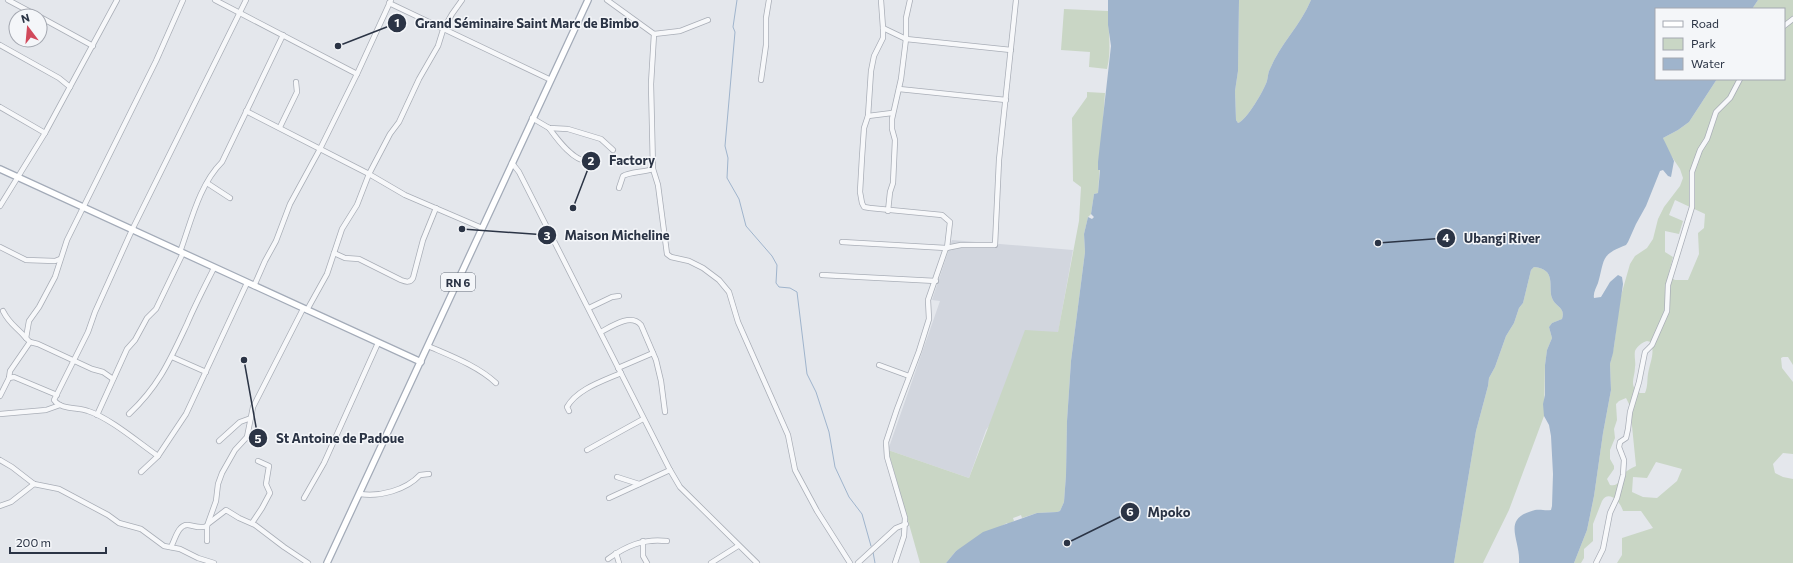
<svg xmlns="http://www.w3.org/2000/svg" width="1793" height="563" viewBox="0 0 1793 563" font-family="Commissioner,sans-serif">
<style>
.built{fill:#d2d6de}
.green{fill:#c9d6c5;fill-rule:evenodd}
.water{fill:#9fb4cc}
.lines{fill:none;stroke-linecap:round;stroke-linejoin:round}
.stream{stroke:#9fb4cc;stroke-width:1}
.minor-casing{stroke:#a9aeb7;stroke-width:6}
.major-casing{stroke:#a3abb8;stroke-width:8}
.minor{stroke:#f7f8fa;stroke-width:4.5}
.major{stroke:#fff;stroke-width:5.5}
.labels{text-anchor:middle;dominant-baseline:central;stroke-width:3;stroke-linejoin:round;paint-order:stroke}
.shield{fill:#f4f6f9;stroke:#676e7b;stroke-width:1}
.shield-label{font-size:11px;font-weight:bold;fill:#2b3445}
.leader{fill:none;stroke:#2b3445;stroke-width:1.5}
.callout-dot{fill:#2b3445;stroke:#f4f6f9;stroke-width:1.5}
.mark-label{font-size:12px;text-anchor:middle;font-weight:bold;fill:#fff}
.callout-label{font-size:13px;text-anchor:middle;font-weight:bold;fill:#2b3445;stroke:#f4f6f9;stroke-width:3;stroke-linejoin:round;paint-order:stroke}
</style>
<rect width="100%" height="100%" fill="#e4e7ec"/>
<path class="built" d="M952,240L1073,250L1058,333L986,430L969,478L888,450L940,301L932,300Z"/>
<g class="green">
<path d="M1239,0H1311C1301,25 1280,44 1270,69C1268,72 1268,77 1267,81C1264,90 1247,120 1238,123L1236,120L1235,91L1238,71Z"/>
<path d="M1758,0H1793V365L1788,357H1783L1781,358L1782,368L1793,382V454L1783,453L1773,464L1775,473L1783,477L1793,479V563H1617L1622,555V538L1653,528L1641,511H1623C1621,503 1609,489 1602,501L1593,524V541L1584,549V558L1581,563H1574L1587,530L1594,496L1603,433L1611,390L1610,364L1614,346L1620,299L1630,264L1635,256L1647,248L1653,239L1658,219L1664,207L1680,186L1683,178L1680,169L1666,148L1663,138L1678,130L1689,122L1717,79H1784V9H1752ZM1675,200L1705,214L1704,228L1698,233L1699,254L1688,280H1675L1668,276L1673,257L1665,252V231L1679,234L1683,221L1669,215ZM1647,341L1651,342C1655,354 1650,362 1648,374C1647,380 1648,386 1645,393H1640C1628,386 1635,378 1635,367C1636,363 1634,356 1635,351C1637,346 1643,342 1647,341ZM1626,398L1630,406L1636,466C1632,468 1627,470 1624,474C1619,479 1619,487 1610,485L1607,479L1614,469V466L1610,459V450L1615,438L1614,429L1617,420L1616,404L1619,401ZM1656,462L1682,469L1677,481L1657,498L1643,497L1632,492L1633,477L1647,478Z"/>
<path d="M1064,9L1108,11C1108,32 1112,49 1107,69L1089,67L1090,52L1061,50Z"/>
<path d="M1087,92L1105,93L1098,193L1094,194L1091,214L1088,217L1084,234L1085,252L1071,361L1067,421L1066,475L1064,502L1060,511L1057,512L1037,513L1022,518L1021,515L1013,518L1014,521L1008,524L1007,523L956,551L946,563H920L888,450L969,478L1025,330L1058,332L1079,221L1081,187L1073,181L1072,118L1087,97Z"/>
<path d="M1534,267C1557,269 1548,287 1552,298C1555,307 1566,307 1562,319L1552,323L1549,327L1552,338L1547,350L1545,365L1544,416L1509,510L1483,563H1454L1476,431L1488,386L1489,378L1495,367L1506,336L1514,323L1519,308L1523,303L1531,270Z"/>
</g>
<path class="water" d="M1108,0H1239L1238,71L1235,91L1236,120L1238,123C1247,120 1264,90 1267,81C1268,77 1268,72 1270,69C1280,44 1301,25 1311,0H1758L1752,9H1656V79H1717L1689,122L1678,130L1663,138L1674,161L1671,177L1668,176L1663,170L1660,171L1646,206L1636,224L1628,242L1626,245C1600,255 1605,259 1598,283C1596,288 1593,293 1594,298L1601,297L1610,282L1618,275L1622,277L1623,284L1613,353L1610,364L1611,390L1603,433L1594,496L1587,530L1574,563H1519C1521,539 1500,519 1535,510C1541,509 1545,511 1551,510L1552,506L1553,474L1551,436L1549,425L1544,416L1543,404L1545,395V365L1547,350L1552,338L1549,327L1552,323L1562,319C1566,307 1555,307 1552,298C1548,287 1557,269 1534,267L1531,270L1523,303L1519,308L1514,323L1506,336L1495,367L1489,378L1488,386L1476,431L1454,563H946L956,551L983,532L1037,513L1057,512L1060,511L1064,502L1066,475L1067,421L1071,361L1085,252L1084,234L1088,217L1092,219L1094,217L1091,214L1094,194L1098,193L1100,170H1098V162L1111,46L1108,25Z"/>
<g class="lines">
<g class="stream">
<path d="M737,0L733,27L735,32L725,146L728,158L727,178L739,199L746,226L772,256L777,265L776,283L779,287L790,288L797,292L807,374L816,392L829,432L835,467L849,497L862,514L871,546"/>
<path d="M873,552L875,563"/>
</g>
<defs>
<g id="minor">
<path d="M8,0L38,16"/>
<path d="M215,0L357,74"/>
<path d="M607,0L654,34L651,84L653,169L658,185L667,254L671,257L689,261L703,268L719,280L729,292L738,322L788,435L795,470L817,511L850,563"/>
<path d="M881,0L883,28V38L874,56L871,71L868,116L864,128L862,157L860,192L862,203L864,207L870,208L942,215L950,222L947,248"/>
<path d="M389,3L551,80"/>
<path d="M40,17L93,46"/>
<path d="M1784,26L1793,19"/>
<path d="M883,28L906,39L1011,50"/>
<path d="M654,34L680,31L708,20"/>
<path d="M0,45L59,78L70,87"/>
<path d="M761,80L766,45V18L769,0"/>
<path d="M899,89L1006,100"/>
<path d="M0,107L45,133"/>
<path d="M246,111L369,174L405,195L482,228"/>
<path d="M868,116L892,113"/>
<path d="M532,118L549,128L568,129L601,139L613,150"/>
<path d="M280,127L297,92L296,82"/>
<path d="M549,128C557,139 575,164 590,161"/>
<path d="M512,163L519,172L670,470L680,487L757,563"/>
<path d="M207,183L230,198"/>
<path d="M619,188L623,176C629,172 645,172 653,169"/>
<path d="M0,206L45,133L117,0"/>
<path d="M888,211L890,192L893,183L895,140L892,129V119L901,79L906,39V18L910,0"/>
<path d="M842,242L946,248"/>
<path d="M0,247L26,260L55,261L60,259"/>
<path d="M180,252C191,222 199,185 222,162L283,35"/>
<path d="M334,253L345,258L359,259L401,280C406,282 410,283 413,278L423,240L436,208"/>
<path d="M822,275L936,281"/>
<path d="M254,286L265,261L276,241L290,204L320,149L357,74L391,0"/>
<path d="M589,308L612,297L619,296"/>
<path d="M307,310L327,274L342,229L357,205L369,174L390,134L399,122L419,79L438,46L443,30L452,14L462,0"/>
<path d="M3,311C10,325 16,326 26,338"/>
<path d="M601,332C612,326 631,313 641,325L656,360L661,381L665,412"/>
<path d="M428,346C451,356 478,366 496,383"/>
<path d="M172,357L206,372"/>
<path d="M879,365L909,376"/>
<path d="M618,368L653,353"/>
<path d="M9,378L10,371L30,342"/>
<path d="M113,379L103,372L92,369L38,344L30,342L26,338L29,321L39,307L55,277L67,240L156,61L183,0"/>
<path d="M0,396L9,378L14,377L57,395"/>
<path d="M569,411L567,407C577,389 603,381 621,373"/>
<path d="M0,414L46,410L60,405"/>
<path d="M129,414C159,386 170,360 187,324C195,305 205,286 214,268"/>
<path d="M97,415L127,349L135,340L147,318L156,309L183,253"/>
<path d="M219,441L240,422L251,418"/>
<path d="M587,450L643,419"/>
<path d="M158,456C139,443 110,418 88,411C78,407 61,410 54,400L88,332L95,312L132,230L246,0"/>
<path d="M0,460L12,467L34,484L59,489L108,515L119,523L141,529L164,546L180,549L198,558L214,563"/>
<path d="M141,472L158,456L186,414L247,283"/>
<path d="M617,477L639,484"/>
<path d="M360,494C380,497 406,490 420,475L429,474"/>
<path d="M304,498L324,463L378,343"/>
<path d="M609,498L670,470"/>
<path d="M0,506L11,502L34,484"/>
<path d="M209,523L226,510L239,518L255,525L284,547L308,563"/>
<path d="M252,523L262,508L270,493L266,484L269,466L258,461"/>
<path d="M207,541V526L216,501L218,484L222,473L235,450L247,437L253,407L303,309"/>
<path d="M643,541V556L647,563"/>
<path d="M171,547C175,540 178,524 188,525C196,526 199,529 207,526"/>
<path d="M616,553L619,563"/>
<path d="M608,559C626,546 644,538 667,541"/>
<path d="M711,563L738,546"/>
<path d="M858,563L896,528L906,524"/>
<path d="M895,563L904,536L905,518L887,457L886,442L897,409L919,351L929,319L928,300L946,248L961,245H995L999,160L1016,0"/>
<path d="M1596,563L1603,549L1610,513L1617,498L1623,475L1624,460L1619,447L1620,442L1626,438L1628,429L1630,412L1639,382L1645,352L1652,345L1667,311L1668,285L1692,207V172L1700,150L1707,139L1716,112L1730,98L1740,79"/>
</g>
<g id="major">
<path d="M0,169L421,362"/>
<path d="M327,563L588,0"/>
</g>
</defs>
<use href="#minor" class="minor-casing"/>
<use href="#major" class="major-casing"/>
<use href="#minor" class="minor"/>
<use href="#major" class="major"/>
</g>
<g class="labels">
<rect class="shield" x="441" y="273" width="34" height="18" rx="3"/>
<g class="shield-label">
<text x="458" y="282">RN 6</text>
</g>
</g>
<path class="leader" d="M338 46L397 23M573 208L591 161M462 229L547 235M1378 243L1446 238M244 360L258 438M1067 543L1130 512"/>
<g class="callout-dot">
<circle cx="338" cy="46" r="4"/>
<circle cx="573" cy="208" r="4"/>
<circle cx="462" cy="229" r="4"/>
<circle cx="1378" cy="243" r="4"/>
<circle cx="244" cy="360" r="4"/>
<circle cx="1067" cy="543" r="4"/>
<circle cx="397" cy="23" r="10"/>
<circle cx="591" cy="161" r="10"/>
<circle cx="547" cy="235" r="10"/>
<circle cx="1446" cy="238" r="10"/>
<circle cx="258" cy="438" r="10"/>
<circle cx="1130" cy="512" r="10"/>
</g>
<g class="mark-label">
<text x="397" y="27">1</text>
<text x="591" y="165">2</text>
<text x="547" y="240">3</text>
<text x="1446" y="242">4</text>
<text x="258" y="443">5</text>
<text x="1130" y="516">6</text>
</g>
<g class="callout-label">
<text x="527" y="28">Grand Séminaire Saint Marc de Bimbo</text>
<text x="632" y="165">Factory</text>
<text x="617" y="240">Maison Micheline</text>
<text x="1502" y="243">Ubangi River</text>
<text x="340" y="443">St Antoine de Padoue</text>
<text x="1169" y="517">Mpoko</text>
</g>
<rect x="1655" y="8" width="130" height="72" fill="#f4f6f9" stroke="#a4a8b1"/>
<rect x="1663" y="21" width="20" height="6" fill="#ffffff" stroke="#a4a8b1"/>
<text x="1691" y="28" font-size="12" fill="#2b3445">Road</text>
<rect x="1663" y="38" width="20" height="12" fill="#c9d6c5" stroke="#a4a8b1"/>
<text x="1691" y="48" font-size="12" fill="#2b3445">Park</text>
<rect x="1663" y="58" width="20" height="12" fill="#9fb4cc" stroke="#a4a8b1"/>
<text x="1691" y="68" font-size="12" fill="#2b3445">Water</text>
<g transform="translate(28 28) rotate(344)"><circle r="19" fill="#f4f6f9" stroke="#a4a8b1"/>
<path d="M0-3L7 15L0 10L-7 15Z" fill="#d1495b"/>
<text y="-6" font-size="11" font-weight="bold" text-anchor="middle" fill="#2b3445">N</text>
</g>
<path d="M10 547v6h96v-6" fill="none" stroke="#2b3445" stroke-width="2"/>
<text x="16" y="547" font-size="12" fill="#2b3445" stroke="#f4f6f9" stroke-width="3" paint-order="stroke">200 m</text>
</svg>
